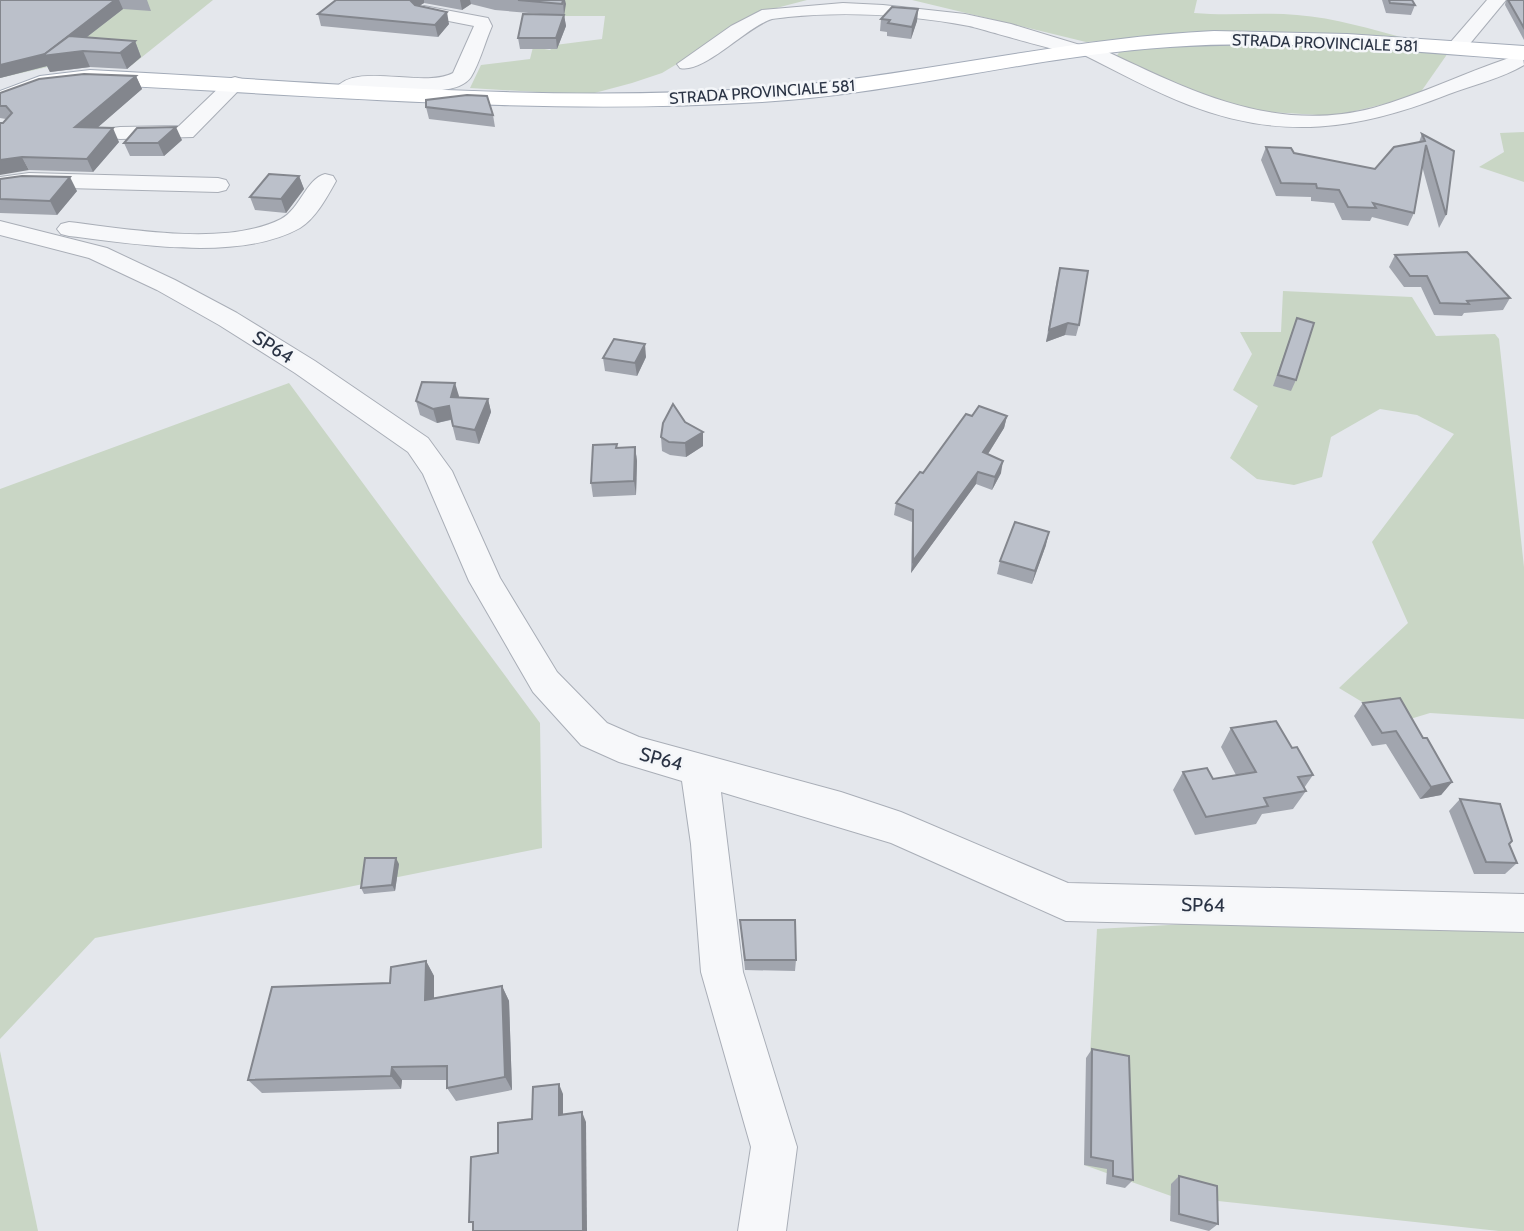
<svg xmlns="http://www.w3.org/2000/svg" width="1524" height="1231" viewBox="0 0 1524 1231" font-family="Cabin,sans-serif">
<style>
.green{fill:#c9d6c5}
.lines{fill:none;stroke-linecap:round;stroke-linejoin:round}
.minor-casing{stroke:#a9aeb7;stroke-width:2}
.major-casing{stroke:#a3abb8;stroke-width:2}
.minor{fill:#f7f8fa;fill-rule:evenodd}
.major{fill:#fff;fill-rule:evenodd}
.wall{fill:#a1a5ae}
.shaded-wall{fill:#83868d}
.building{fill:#bbc0ca;stroke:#83868d;stroke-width:2}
.labels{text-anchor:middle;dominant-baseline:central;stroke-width:5;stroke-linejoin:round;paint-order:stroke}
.far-street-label{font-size:16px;fill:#2b3445;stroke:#f4f6f9}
.street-label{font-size:19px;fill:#2b3445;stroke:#f4f6f9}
</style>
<rect width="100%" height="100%" fill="#e4e7ec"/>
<g class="green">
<path d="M0,0H213L132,65L69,62L0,78Z"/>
<path d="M540,0H807L765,11L662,73L632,83L587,95L470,88L481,65L530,59L533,47L550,50L555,45L602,39L605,16H549L551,9Z"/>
<path d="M912,0H1197L1194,13C1229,16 1263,12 1297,15C1335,18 1371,29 1408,39L1257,32L1086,42Z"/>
<path d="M1223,43H1332L1448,53L1418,96L1334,116L1252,111L1210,100L1116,57L1120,51Z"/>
<path d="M1524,132V182L1479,167L1504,152L1500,133Z"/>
<path d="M1283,291L1412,297L1436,336L1495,334L1499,339L1524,567V719L1430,713L1397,723L1339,688L1408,623L1372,542L1454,434L1417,415L1380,409L1331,437L1322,477L1294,485L1257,479L1230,458L1258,406L1233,390L1252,354L1240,332H1281Z"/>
<path d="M289,383L540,723L542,848L95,938L0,1039V489Z"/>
<path d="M1422,911L1524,916V1231H1499L1171,1196L1084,1165L1097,929Z"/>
<path d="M0,1051L38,1231H0Z"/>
</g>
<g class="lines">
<defs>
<g id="minor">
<path d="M1487,0H1506L1463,52H1449L1446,48L1449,44Z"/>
<path d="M843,3L883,5L965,14L1011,24L1080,45H1093C1183,87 1270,135 1373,108C1420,95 1464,73 1509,58H1523L1524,65C1503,78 1473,85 1449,94C1359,130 1282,141 1189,105C1152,91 1117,71 1082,54C1073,57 987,30 969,26C910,15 847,11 788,17C783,18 777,18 772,19C746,27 704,74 680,68L677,64L731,26L762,10Z"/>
<path d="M424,6L488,18L492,26C485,42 480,62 471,77C457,98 403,89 381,88C366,88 352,97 338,93L335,89C356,61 423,89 453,73L474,26L418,15L415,11Z"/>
<path d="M235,77L242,79L245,83L242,87L193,137L120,139L112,138L109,133L112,128L120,127L179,126L228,79Z"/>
<path d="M29,173L218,178L226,180L229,185L226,190L218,192L29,187L0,191V177Z"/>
<path d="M325,174L333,176L336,181C327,197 316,218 300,228C239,262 136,244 69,236L61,234L57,229L61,224L69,222C130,229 225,247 281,219C300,209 306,179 325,174Z"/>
<path d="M0,221L107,248L175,280L237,313L315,361L428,438L452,471L500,578L557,672L607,723L639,737L841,792L901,812L1068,883L1524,894V932L1066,921L891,843L721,792L743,972L797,1147L786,1231H738L751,1147L701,972L691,844L682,781L619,762L581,745L533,692L469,581L423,474L408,452L295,373L219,325L157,290L89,258L0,235Z"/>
</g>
<path id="major" d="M1214,31L1347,34L1524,46V60C1406,51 1288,39 1170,47C1033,56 899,94 762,102C538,116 313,95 90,84L45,89L0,106V91L40,76L90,70C314,81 540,104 764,88C916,77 1063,38 1214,31Z"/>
</defs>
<use href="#minor" class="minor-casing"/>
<use href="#major" class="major-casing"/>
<use href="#minor" class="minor"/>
<use href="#major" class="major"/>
</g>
<g class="wall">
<path d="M0,0H147L151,11L123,9L87,37L135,41L141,57L127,69L90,67L50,72L47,66L0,78Z"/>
<path d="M336,0H565L564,15L566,26L557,49H520L518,38L552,15L495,10L471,4L462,10L424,3L419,6L449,24L438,37L321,26L318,14Z"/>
<path d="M1382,0H1412L1415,5L1411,15L1386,13Z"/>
<path d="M1506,0H1524V40L1505,5Z"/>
<path d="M918,9L917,21L911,39L887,36V32L880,31L881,19Z"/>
<path d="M136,76L142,89L97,128L119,142L93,172L29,170L3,123L6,119L0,118V93Z"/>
<path d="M426,107L493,115L495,127L429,119Z"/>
<path d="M1422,134L1446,215L1439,228L1422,166L1414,213L1408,226L1372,217L1370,221L1342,220L1334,203L1311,201V197L1276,196L1261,160L1266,147L1294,153L1375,169L1419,142Z"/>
<path d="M182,140L164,156H130L124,143Z"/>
<path d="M299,176L304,189L286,213L255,210L250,197Z"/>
<path d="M0,179L77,191L57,215L0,213Z"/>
<path d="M1395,255L1510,298L1503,310L1464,313L1462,316L1434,315L1421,287H1404L1389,267Z"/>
<path d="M1057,279L1079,325L1076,336L1065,335L1046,342Z"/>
<path d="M1297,318L1296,380L1291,391L1273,386Z"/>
<path d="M646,357L637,376L605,371L603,358Z"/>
<path d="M459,396L458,397L488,399L491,412L479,444L456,440L451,420L437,423L420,415L416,401Z"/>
<path d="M972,416H1007L1004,428L988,454L1001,473L992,490L976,484L911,573L912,522L894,515L896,503Z"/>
<path d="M685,422L703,446L686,457L670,455L662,451L661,437Z"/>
<path d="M635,447L637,461L636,495L593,497L591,483L617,448Z"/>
<path d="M1046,545L1032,584L997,574L1000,561Z"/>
<path d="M1363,703L1423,738L1452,782L1441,795L1420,799L1386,744L1372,746L1354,716Z"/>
<path d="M1231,728L1292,748L1313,775L1304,788L1306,791L1293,809L1262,814L1256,824L1195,835L1173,790L1183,772L1213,779L1236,775L1221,747Z"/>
<path d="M1460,799L1509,844L1517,863L1505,874H1474L1449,811Z"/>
<path d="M399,864L395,891L364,894L361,888Z"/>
<path d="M740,920L796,960L795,971L745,970Z"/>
<path d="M426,961L434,976V998L502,986L509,1001L512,1090L456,1101L447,1088V1080H402L401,1089L262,1093L248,1080L390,983Z"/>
<path d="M1092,1049L1133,1180L1125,1188L1106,1184L1107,1169L1084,1165L1086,1058Z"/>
<path d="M1179,1176L1218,1224L1209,1231L1170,1221L1171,1184Z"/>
</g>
<g class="shaded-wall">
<path d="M115,0H119L123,9L66,53L83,51L90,67L50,72L47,66L0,78V65Z"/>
<path d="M410,0H424V3L414,9Z"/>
<path d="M460,0H470L471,4L462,10Z"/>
<path d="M563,0H565L566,4L564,16Z"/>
<path d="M918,9L917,21L911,39L912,27Z"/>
<path d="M447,12L449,24L438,37L435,25Z"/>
<path d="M564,15L566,26L557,49L556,38Z"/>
<path d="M135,41L141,57L127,69L120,53Z"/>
<path d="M136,76L142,89L82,141L75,127Z"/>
<path d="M176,127L182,140L164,156L158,143Z"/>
<path d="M113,128L119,142L93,172L87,159Z"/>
<path d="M22,157L29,170L0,175V160Z"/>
<path d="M299,176L304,189L286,213L281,199Z"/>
<path d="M70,177L77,191L57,215L50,201Z"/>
<path d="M1068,323L1065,335L1046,342L1049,330Z"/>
<path d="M645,344L646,357L637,376L635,363Z"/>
<path d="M455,383L459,396L455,410L451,397Z"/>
<path d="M488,399L491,412L479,444L475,430Z"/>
<path d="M449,406L453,419L437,423L433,409Z"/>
<path d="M1007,416L1004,428L981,465L983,452Z"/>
<path d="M703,432V446L686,457L685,443Z"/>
<path d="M635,447L637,461L636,495L634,481Z"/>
<path d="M1003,461L1001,473L992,490L995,477Z"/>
<path d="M978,472L976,484L911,573L913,561Z"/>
<path d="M1049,532L1046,545L1032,584L1035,571Z"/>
<path d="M1452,782L1441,795L1420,799L1431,787Z"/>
<path d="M396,858L399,864L395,891L392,885Z"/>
<path d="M426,961L434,976V1014L425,1000Z"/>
<path d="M502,986L509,1001L512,1090L505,1077Z"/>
<path d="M392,1067L402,1080L401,1089L391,1076Z"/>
<path d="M559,1084L563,1094V1125L559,1115Z"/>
<path d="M582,1112L586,1122L587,1231H583Z"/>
</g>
<g class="building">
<path d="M0,0H115L45,54L0,65Z"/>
<path d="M336,0H410L415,5L447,12L435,25L318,14Z"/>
<path d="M518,0H563L562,4Z"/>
<path d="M1389,0H1412L1415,5L1390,3Z"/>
<path d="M1508,0H1524V28Z"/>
<path d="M892,7L918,9L912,27L888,23L890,20L881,19Z"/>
<path d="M523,14L564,15L556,38H518Z"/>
<path d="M69,36L135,41L120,53L83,51L42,56Z"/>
<path d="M84,74L136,76L75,127L113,128L87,159L22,157L0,160V123H3L12,113L6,106H0V93L39,79Z"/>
<path d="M467,95L487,96L493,115L426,107V100Z"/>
<path d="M176,127L158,143H124L137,128Z"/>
<path d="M1422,134L1454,151L1446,215L1426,145L1414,213L1373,203L1376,208L1348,207L1339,190L1317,188L1316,184L1281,183L1266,147L1291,148L1294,153L1375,169L1394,147L1425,141Z"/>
<path d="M269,174L299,176L281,199L250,197Z"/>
<path d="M22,176L70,177L50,201L0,199V179Z"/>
<path d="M1467,252L1510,298L1467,301L1469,304L1440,303L1427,276H1410L1395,255Z"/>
<path d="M1060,268L1088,271L1079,325L1068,323L1049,330Z"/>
<path d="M1297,318L1314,323L1296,380L1278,375Z"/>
<path d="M614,339L645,344L635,363L603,358Z"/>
<path d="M422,382L455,383L451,397L488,399L475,430L453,426L449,406L433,409L416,401Z"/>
<path d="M673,404L685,422L703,432L685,443L669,442L661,437L663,423Z"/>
<path d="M979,406L1007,416L983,452L1003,461L995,477L978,472L913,561V510L896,503L920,472L923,473L966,414L972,416Z"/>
<path d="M617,444L616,448L635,447L634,481L591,483L593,445Z"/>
<path d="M1015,522L1049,532L1035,571L1000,561Z"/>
<path d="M1400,698L1423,738H1427L1452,782L1431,787L1396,731L1382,733L1363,703Z"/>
<path d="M1276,721L1292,748L1297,747L1313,775L1298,777L1306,791L1264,798L1268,806L1206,817L1183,772L1207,768L1213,779L1256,772L1231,728Z"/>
<path d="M1460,799L1500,804L1512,841L1509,844L1517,863L1486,862Z"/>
<path d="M365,858H396L392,885L361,888Z"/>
<path d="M740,920H795L796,960H745Z"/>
<path d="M426,961L425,1000L502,986L505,1077L447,1088V1066L392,1067L391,1076L248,1080L272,987L390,983L391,967Z"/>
<path d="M1092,1049L1129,1056L1133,1180L1113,1176V1161L1091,1157Z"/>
<path d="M559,1084V1115L582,1112L583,1231H473V1222H469L471,1157L498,1153V1123L532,1119L533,1087Z"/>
<path d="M1179,1176L1217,1186L1218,1224L1179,1214Z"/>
</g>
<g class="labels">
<g class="far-street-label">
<text transform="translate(1325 43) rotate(2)">STRADA PROVINCIALE 581</text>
<text transform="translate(762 92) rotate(-4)">STRADA PROVINCIALE 581</text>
</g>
<g class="street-label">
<text transform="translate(273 347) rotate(32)">SP64</text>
<text transform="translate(661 759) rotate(15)">SP64</text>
<text transform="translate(1203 905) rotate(1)">SP64</text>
</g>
</g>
</svg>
